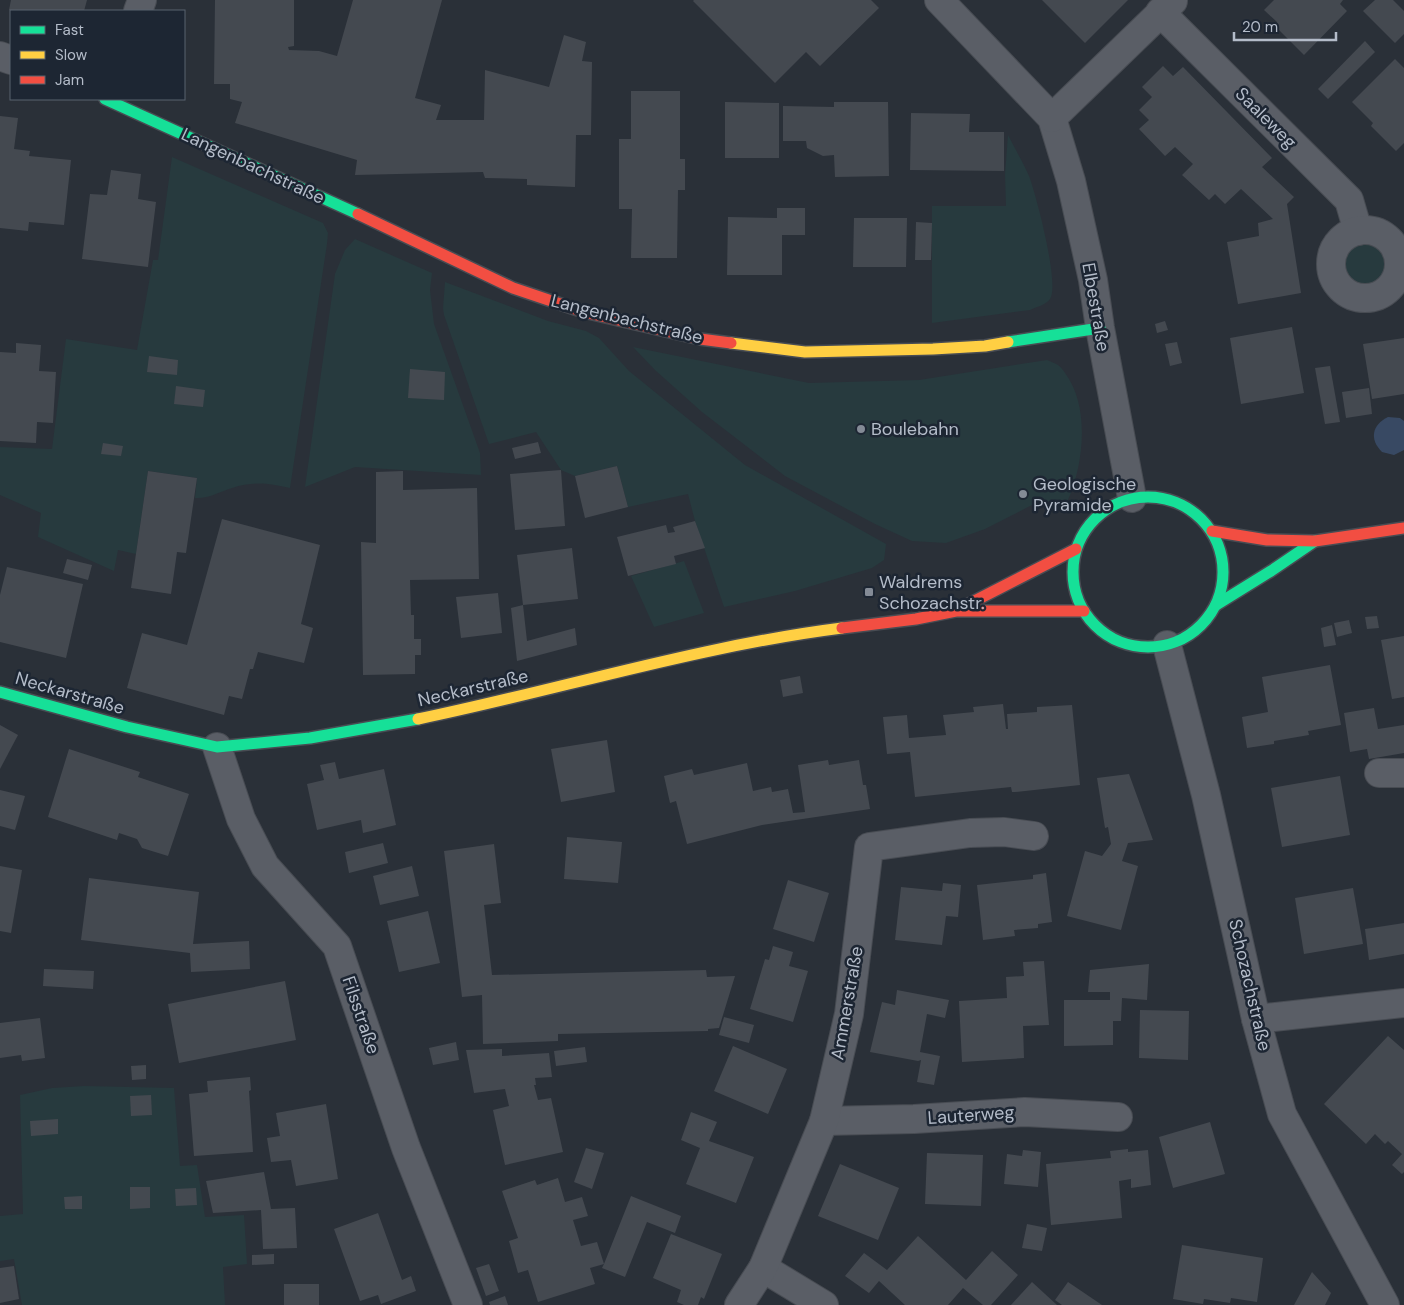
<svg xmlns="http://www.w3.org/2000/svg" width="1404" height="1305" viewBox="0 0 1404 1305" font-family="'DM Sans',sans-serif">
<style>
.green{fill:#273a3e}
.water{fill:#384963}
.building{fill:#444950}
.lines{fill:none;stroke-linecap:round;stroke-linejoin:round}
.street-casing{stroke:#484c53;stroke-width:30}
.fast-casing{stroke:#484c53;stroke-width:14}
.slow-casing{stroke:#484c53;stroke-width:14}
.jam-casing{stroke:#484c53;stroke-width:14}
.street{stroke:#5a5e66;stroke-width:28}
.fast{stroke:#16e098;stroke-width:11}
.slow{stroke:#ffcf43;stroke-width:11}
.jam{stroke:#f24e42;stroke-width:11}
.poi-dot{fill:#848b96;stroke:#1d2633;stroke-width:2}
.labels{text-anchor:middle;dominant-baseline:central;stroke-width:5;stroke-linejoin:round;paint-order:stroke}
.street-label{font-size:18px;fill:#b4bcc9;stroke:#1d2633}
.poi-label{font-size:18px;fill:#b4bcc9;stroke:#1d2633;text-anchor:start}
</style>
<rect width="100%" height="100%" fill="#2a3038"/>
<g class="green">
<path d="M1008,135C1015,149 1023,162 1029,176C1036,194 1060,285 1050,299C1046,305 1036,307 1030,310L932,323V206H1006L1005,174Z"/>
<path d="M172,157L323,223L328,233L327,244L290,488C268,483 254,481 232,488C219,492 208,499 195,498L197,478L148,471L136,554L118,550L114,571L38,537L41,513L0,495V447L52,449L66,339L137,350L153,260H158Z"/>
<path d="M355,239L432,273L430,290L434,324L480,453L481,475L355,467L305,487L335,274L345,250Z"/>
<circle cx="1364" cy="264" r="22"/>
<path d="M445,282L548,321L586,331L599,338L629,371L745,465L886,544L884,560L872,568L795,591L724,607L695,521L688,494L628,507L617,466L575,476L561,470L536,432L489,444L444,315L443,308Z"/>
<path d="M633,347L809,383L919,380L1047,360C1050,361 1054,363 1058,365C1061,367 1063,370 1065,373C1090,406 1084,464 1068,500H1054L1032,505L985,529L946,543L912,541L875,524L785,476L702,412L655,370Z"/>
<path d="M684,561L704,613L654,627L631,576Z"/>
<path d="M84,1086L174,1088L180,1166L197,1165L205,1217L244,1215L247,1264L223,1267L225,1305H22L14,1259L0,1261V1216L23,1214L20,1095L52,1088Z"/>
</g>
<path class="water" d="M1388,417L1400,418L1404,421V450L1394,455L1382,452C1369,439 1372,425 1388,417Z"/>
<g class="building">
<path d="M11,0H87L84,11H14L9,10Z"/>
<path d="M215,0H294V46L288,47L289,50L319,51L337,56L353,0H442L415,98L441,105L436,120H484L485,70L549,87L564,35L586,42L582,61L592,62L591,135H576L575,187L527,185V179L485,178L483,172L355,175L357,160L235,123L242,102L230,99V84H214Z"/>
<path d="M694,0H871L879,8L820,66L806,52L775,83L693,1Z"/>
<path d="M1042,0H1128L1085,43Z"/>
<path d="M1274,0H1343L1340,4L1347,11L1304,55L1277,28V22L1264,10Z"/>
<path d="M1375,0H1393L1404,11V34L1395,43L1363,11Z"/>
<path d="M1365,41L1375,52L1328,99L1318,89Z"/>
<path d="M1395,59L1404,68V143L1396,151L1371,126L1373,123L1352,102Z"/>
<path d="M1163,66L1173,76L1183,67L1272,158L1262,167L1294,197L1287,204L1301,293L1238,304L1227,242L1259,236L1258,223L1273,219L1241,189L1225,204L1215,194L1209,200L1182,175L1193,164L1175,147L1165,156L1139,129L1149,120L1139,110L1152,97L1142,87Z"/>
<path d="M631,91H680V159H685V190H678L677,258H631L632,209H619V139H631Z"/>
<path d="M725,102L779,103V158H725Z"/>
<path d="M834,102H888L889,176L835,177L834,155L823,156L807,148L806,141H783V106L834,107Z"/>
<path d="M911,113L970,114L969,132H1004V171L910,170Z"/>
<path d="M0,116L18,118L14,149L30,151L29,156L71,160L64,225L29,222L28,231L0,228Z"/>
<path d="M111,170L141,174L138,199L156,202L148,267L82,259L90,194L107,195Z"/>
<path d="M777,208H805V235H782V275H727L728,217L777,218Z"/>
<path d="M854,218H907L906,267H853Z"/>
<path d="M916,222L932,223L931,260H915Z"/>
<path d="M1165,321L1168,330L1157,333L1155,324Z"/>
<path d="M1292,327L1304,393L1241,404L1230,338Z"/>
<path d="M1404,338V394L1372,399L1363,344Z"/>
<path d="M1177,342L1182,363L1170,366L1165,344Z"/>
<path d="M16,343L41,345L39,371L56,372L53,423L37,422L36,443L0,441V352L16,353Z"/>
<path d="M149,356L178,360L177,375L147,372Z"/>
<path d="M1330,366L1340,422L1325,424L1315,368Z"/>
<path d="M410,369L445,372L444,400L408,398Z"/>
<path d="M176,386L205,390L203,407L174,404Z"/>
<path d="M1369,388L1372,414L1346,418L1342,392Z"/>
<path d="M538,442L541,453L515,459L512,448Z"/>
<path d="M103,443L123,446L121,456L101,454Z"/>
<path d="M617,466L628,507L585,518L575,476Z"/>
<path d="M561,470L565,526L515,530L510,474Z"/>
<path d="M148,471L197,478L186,553L177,552L171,594L131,588Z"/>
<path d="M403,471V490L477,488L479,579L410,580L411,615H414V639H421V655H415V674L363,675L361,542L376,543V472Z"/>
<path d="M222,519L320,545L301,624L313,628L304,663L258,652L253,669H250L242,699L229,696L224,715L127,688L142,633L187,645Z"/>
<path d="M695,521L705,548L674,556L676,564L628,576L617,537L666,525L668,533L675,532L673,527Z"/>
<path d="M572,548L578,599L523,605L527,641L575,628L577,645L517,661L511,608L523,605L517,555Z"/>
<path d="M67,559L92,565L88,580L63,573Z"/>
<path d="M7,567L83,584L66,658L0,642V595Z"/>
<path d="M498,593L502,633L461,638L456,597Z"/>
<path d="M1377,616L1379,628L1367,629L1365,617Z"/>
<path d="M1349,620L1352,633L1337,637L1334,623Z"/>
<path d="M1332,625L1336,645L1324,647L1321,628Z"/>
<path d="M1404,636V697L1392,699L1381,640Z"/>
<path d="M1330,665L1341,725L1308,731L1309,735L1274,741V744L1247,748L1242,717L1268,712L1262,677Z"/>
<path d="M800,676L803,693L783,697L780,680Z"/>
<path d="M1003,704L1006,729H1008L1007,714L1037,712V707L1072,705L1080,785L1015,792H1012L1011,787L915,797L910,752L887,754L883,717L907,715L909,738L946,735L943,715L974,712L973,707Z"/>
<path d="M1374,708L1378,729L1404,725V753L1369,759L1367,749L1350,752L1344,713Z"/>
<path d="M0,725L18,735L0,769Z"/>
<path d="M607,740L615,792L561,802L551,749Z"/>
<path d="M69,749L140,772L138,777L189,794L168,856L142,848L137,839L119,833L117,840L48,817Z"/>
<path d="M828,760L829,765L859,760L863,785H866L870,809L762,825L687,844L676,801L670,803L664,776L692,769L694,775L747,763L753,791L771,787L772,792L788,789L793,813L805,812L798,765Z"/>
<path d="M335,762L339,779L384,769L396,825L363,833L361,820L317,830L307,784L324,780L320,765Z"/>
<path d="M1129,774L1153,840L1128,843L1122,861L1138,866L1121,930L1067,916L1085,851L1102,856L1111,844L1108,827L1105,828L1097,778Z"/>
<path d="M1340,776L1350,835L1282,847L1271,788Z"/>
<path d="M0,790L25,796L15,830L0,826Z"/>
<path d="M567,837L622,842L618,883L564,879Z"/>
<path d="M383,843L388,863L349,873L345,852Z"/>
<path d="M494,844L501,903L484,905L492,975L706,970L707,977L735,976L719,1028L708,1029V1031L558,1034V1041L483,1044L482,995L462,997L444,851Z"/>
<path d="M0,866L22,870L11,933L0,931Z"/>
<path d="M412,866L419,896L380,905L373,876Z"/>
<path d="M1046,873L1052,922L1038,924V928L1014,930L1015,936L983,940L977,885L1033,879V875Z"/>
<path d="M89,878L199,892L193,944L249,941L250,969L191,972L190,953L81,940Z"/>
<path d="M788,880L829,893L814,942L773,929Z"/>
<path d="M943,883L961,885L958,917L946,916L942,945L895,940L901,887L942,891Z"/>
<path d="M1353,888L1363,944L1304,954L1295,898Z"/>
<path d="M428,911L440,963L399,972L387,921Z"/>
<path d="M1404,923V954L1369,960L1365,929Z"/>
<path d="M773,946L793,952L789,966L808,971L793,1022L750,1009L765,959L769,960Z"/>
<path d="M1044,961L1049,1025L1023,1026L1024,1058L962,1062L959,1001L1007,998L1006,977L1024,976L1023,962Z"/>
<path d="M1149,964L1147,1000L1122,998L1121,1021H1113V1045L1064,1046V1000H1110V992H1088L1090,970Z"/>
<path d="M44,969L94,971L93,989L43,986Z"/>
<path d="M285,981L296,1040L179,1063L168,1004Z"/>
<path d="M897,990L949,1000L945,1018L927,1014L920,1052L940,1056L934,1085L917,1082L921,1060L918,1061L870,1052L882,1002L895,1005Z"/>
<path d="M1140,1010L1189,1011L1188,1060L1139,1058Z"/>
<path d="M724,1017L754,1025L749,1043L719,1035Z"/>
<path d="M40,1018L45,1058L22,1061L21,1055L0,1058V1023Z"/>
<path d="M1388,1036L1404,1050V1172L1402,1174L1392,1165L1402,1154L1388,1141L1385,1144L1375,1134L1366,1144L1324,1104Z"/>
<path d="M456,1042L459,1060L433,1065L429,1048Z"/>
<path d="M733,1046L787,1069L768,1114L714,1091Z"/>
<path d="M585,1047L587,1062L556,1066L554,1051Z"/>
<path d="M502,1049V1056L549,1053L552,1077L535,1078L536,1085H534L538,1100L551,1098L563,1152L505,1165L493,1110L509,1106L505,1089L474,1093L466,1050Z"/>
<path d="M146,1065V1079L132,1080L131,1066Z"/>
<path d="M250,1077L251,1090L249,1091L253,1152L194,1156L189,1094L208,1092L207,1081Z"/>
<path d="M151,1095L152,1115L131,1116L130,1096Z"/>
<path d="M326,1104L338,1179L296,1186L291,1160L271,1162L267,1138L280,1136L276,1113Z"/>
<path d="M691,1112L717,1122L709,1141L754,1157L736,1203L686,1184L700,1148L681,1140Z"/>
<path d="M58,1119V1134L31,1136L30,1121Z"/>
<path d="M1210,1122L1225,1174L1173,1188L1159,1137Z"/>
<path d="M586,1148L604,1153L592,1189L574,1182Z"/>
<path d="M1128,1149V1152L1148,1150L1151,1185L1131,1188V1179L1119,1181L1122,1218L1051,1225L1046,1164L1111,1158L1110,1151Z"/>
<path d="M1023,1150L1041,1152L1038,1187L1004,1184L1007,1154L1022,1156Z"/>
<path d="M927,1153L983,1155L981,1206L925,1204Z"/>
<path d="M840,1164L899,1188L878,1240L818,1216Z"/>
<path d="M264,1172L271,1209L295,1208L297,1248L263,1249L261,1210L213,1213L206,1181Z"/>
<path d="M558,1178L565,1202L582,1197L588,1216L573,1220L581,1246L597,1242L604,1264L631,1196L681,1216L675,1233L647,1222L625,1277L602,1268L604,1264L590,1268L595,1284L538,1302L528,1270L518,1273L509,1241L518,1238L502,1191L535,1180L537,1185Z"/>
<path d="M130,1187H150V1208L130,1209Z"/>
<path d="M196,1188L197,1205L176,1206L175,1189Z"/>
<path d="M82,1196V1209H65L64,1197Z"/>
<path d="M378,1213L402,1280L411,1276L416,1291L381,1304L378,1295L360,1301L334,1229Z"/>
<path d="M1027,1224L1047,1228L1042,1251L1022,1248Z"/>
<path d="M671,1234L722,1254L704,1299L701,1297L698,1305H684L677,1302L681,1290L653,1278Z"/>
<path d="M918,1236L966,1280L992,1251L1018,1275L991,1305H983L963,1288L948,1305H905L879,1281L869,1293L845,1276L864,1253L887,1270Z"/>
<path d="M1182,1245L1263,1258L1257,1302L1231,1298L1230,1303L1204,1299L1203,1304L1173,1299Z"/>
<path d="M274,1254V1264L252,1265V1255Z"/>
<path d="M489,1264L499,1291L486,1296L476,1268Z"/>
<path d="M14,1266L19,1299L0,1303V1268Z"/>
<path d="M1312,1272L1331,1293L1325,1305H1294Z"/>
<path d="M1032,1282L1057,1305H1011Z"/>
<path d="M1068,1282L1102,1305H1062L1055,1300Z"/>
<rect x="284" y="1284" width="35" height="21"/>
<path d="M505,1296L508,1305H490L489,1302Z"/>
</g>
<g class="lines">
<defs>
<g id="street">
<path d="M939,0L1052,118L1071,181L1093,280L1100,328L1132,498"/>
<path d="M138,11L142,0"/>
<path d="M1160,12L1349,200L1358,231"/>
<path d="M0,56L11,60"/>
<path d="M1052,118L1173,1"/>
<circle cx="1365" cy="264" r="34"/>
<path d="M1167,645L1206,795L1256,1019L1282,1114L1385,1305"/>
<path d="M217,747L241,819L265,866L337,946L406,1148L468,1305"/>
<path d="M1379,773H1404"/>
<path d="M1256,1019L1404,1003"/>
<path d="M824,1121L914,1119L1025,1112L1118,1117"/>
<path d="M763,1268L824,1305"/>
<path d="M739,1305L763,1268L824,1121L849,1014L869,847L970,833L1004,832L1034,836"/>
</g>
<g id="fast">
<path d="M105,99L358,214"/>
<path d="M1008,342L1100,328"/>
<circle cx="1148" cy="572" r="75"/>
<path d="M1216,605L1271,571L1315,541"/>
<path d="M0,692L127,727L217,747L310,738L418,719"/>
</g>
<g id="slow">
<path d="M731,343L805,352L933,349L985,346L1008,342"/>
<path d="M418,719C558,690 699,646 842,628"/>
</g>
<g id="jam">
<path d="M358,214L513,288L584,312L700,339L731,343"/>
<path d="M1212,531L1267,540L1315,541L1404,528"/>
<path d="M959,609L1076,549"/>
<path d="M842,628L916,619L956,611H1084"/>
</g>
</defs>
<use href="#street" class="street-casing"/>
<use href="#fast" class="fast-casing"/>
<use href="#slow" class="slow-casing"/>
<use href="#jam" class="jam-casing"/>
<use href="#street" class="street"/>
<use href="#fast" class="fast"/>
<use href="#slow" class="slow"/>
<use href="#jam" class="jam"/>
</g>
<g class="poi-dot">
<circle cx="861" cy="429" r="5"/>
<circle cx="1023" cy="494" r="5"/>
<rect x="864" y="587" width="10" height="10" rx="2.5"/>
</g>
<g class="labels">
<g class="street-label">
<text transform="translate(1266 118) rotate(45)">Saaleweg</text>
<text transform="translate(253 166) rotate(25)">Langenbachstraße</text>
<text transform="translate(1096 307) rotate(80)">Elbestraße</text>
<text transform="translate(627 319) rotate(14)">Langenbachstraße</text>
<text transform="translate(473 688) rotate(-13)">Neckarstraße</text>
<text transform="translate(70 693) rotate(16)">Neckarstraße</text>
<text transform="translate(1250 985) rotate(77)">Schozachstraße</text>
<text transform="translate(847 1003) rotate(-80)">Ammerstraße</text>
<text transform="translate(361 1015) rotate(71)">Filsstraße</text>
<text transform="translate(971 1115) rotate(-4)">Lauterweg</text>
</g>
<g class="poi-label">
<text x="871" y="429">Boulebahn</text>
<text x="1033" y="484">Geologische<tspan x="1033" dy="21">Pyramide</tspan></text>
<text x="879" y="582">Waldrems<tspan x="879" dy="21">Schozachstr.</tspan></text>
</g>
</g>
<rect x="10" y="10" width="175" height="90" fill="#1d2633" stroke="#59626f"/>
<rect x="20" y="26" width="25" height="8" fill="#16e098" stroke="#59626f"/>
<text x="55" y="35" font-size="15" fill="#b4bcc9">Fast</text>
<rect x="20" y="51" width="25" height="8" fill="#ffcf43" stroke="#59626f"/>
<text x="55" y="60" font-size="15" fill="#b4bcc9">Slow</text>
<rect x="20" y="76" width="25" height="8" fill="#f24e42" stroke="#59626f"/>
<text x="55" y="85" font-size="15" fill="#b4bcc9">Jam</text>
<path d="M1234 32v8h102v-8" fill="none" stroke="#b4bcc9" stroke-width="2.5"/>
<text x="1242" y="32" font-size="15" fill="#b4bcc9" stroke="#1d2633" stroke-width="4" paint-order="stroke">20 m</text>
</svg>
